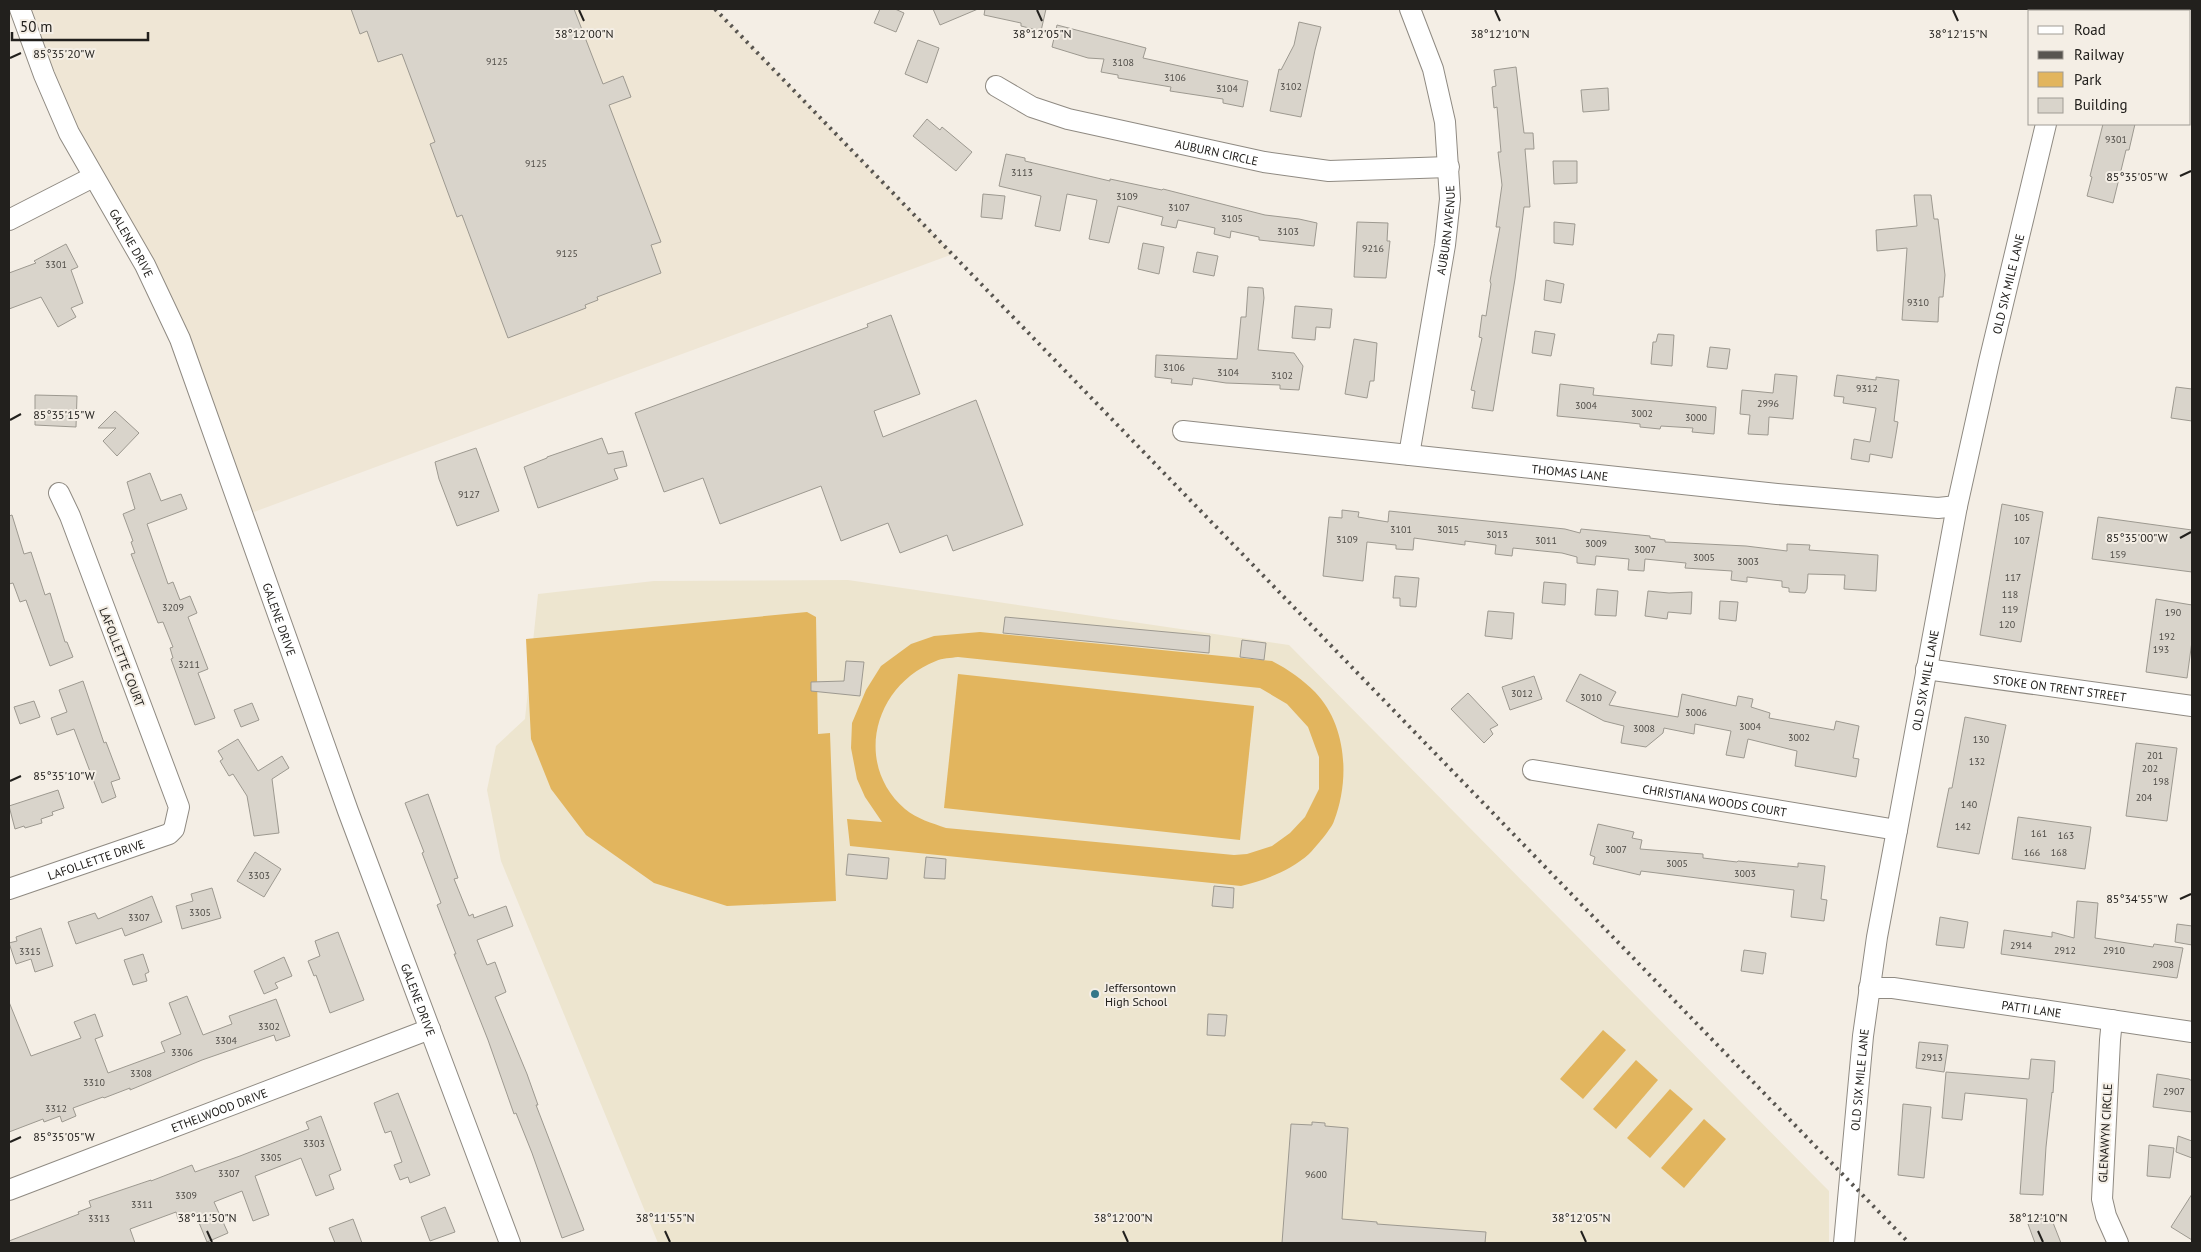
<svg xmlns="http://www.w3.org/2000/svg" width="2201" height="1252" viewBox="0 0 2201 1252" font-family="'PT Sans',sans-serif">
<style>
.built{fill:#efe6d5}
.education{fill:#ede5cf}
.green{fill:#e2b55e;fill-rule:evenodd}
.building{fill:#d9d4cb;stroke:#9d9990}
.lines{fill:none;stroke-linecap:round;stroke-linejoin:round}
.minor-casing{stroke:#8f8a82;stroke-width:22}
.minor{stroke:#fff;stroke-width:20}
.rail{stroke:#585550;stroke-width:4;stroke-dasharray:2.5 5;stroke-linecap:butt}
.ticks{fill:none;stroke:#22201d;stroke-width:2}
.poi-dot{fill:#357789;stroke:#f4eee5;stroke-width:2}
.labels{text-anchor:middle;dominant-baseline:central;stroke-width:4;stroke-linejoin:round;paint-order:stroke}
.number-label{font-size:10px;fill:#504d48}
.street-label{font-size:12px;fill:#22201d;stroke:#f4eee5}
.poi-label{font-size:12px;fill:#22201d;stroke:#f4eee5;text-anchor:start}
.ticks-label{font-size:12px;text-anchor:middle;fill:#22201d;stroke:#f4eee5;stroke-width:4;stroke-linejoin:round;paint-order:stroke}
</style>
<rect width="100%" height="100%" fill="#f4eee5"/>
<path class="built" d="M20,9H716L953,254L243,516L180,339L93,177Z"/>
<path class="education" d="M848,580L1289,645L1829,1191V1243H658L501,861L487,790L496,746L525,719L538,594L654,581Z"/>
<g class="green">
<path d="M807,612L816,617L818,734L830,733L836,901L727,906L654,883L586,835L551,789L531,739L526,639Z"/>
<path d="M980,632L1272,661C1288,669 1303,680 1315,692C1347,725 1350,780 1334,821C1332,828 1315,848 1309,854C1290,871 1265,880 1241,886L850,846L847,819L882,822L865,797L857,779L851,748L852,723L866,690L881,666L911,644L934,636ZM958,657L1260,688L1287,704L1308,727L1319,757V789L1305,817L1290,833L1272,846L1247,854L1234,855L946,828C932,823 917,819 905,809C853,764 874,685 936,661C942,658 951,658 958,657Z"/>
<path d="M958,674L1254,706L1240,840L944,808Z"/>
<path d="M1603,1030L1626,1050L1583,1099L1560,1079Z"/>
<path d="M1636,1060L1658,1080L1616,1129L1593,1109Z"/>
<path d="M1670,1089L1693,1109L1650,1158L1627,1138Z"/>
<path d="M1704,1119L1726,1139L1684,1188L1661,1168Z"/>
</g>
<g class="building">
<path d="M351,9H574L603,84L623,76L631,97L609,105L661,242L651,245L661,273L597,297L598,300L585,305L586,308L508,338L462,215L457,217L430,144L435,142L402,54L378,62L367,31L360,34Z"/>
<path d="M880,9H895L904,13L896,32L874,23Z"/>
<path d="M933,9H978L940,25Z"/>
<path d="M985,9H1046L1041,31L1021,26V23L984,15Z"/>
<path d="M1299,22L1321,27L1315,50L1301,117L1270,111L1279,69L1281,70L1294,45Z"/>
<path d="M1057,25L1146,48L1143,58L1248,81L1243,107L1223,103V99L1170,91L1171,87L1118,78V75L1101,72L1104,59L1088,58L1052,47Z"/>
<path d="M918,40L939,48L927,83L905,74Z"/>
<path d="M1516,67L1524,133H1533L1534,149H1525L1530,207H1524L1515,279L1493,411L1472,408L1475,391L1471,390L1482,338L1479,337L1482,315L1486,316L1491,284L1490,281L1500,227H1496L1502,185L1498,152H1501L1497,107L1494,108L1492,87L1496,86L1494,70Z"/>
<path d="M1608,88L1609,110L1583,112L1581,90Z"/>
<path d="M927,119L940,130L942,127L972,152L956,171L913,136Z"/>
<path d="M2103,124H2135L2129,150H2126L2113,203L2087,196L2092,177L2090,176Z"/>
<path d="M1006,154L1025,158V161L1110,181V179L1162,190L1163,189L1265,215L1299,219L1317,223L1314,246L1259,240V237L1231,231L1230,238L1214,234L1215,228L1178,220L1176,228L1161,225L1163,217L1118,206L1109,243L1089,239L1097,200L1067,194L1060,231L1035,226L1041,196L999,186Z"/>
<path d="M1553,161H1577V183L1554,184Z"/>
<path d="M983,194L1005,196L1002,219L981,217Z"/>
<path d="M1914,195H1931L1934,219H1938L1945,275L1943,297H1939L1938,322L1902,320L1907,248L1877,251L1876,230L1917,226Z"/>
<path d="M1357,222L1388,223L1387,241H1390L1386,278L1354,277Z"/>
<path d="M1554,222L1575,224L1573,245L1554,243Z"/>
<path d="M1143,243L1164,247L1159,274L1138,269Z"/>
<path d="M66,244L78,267L71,270L83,303L71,308L76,317L58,327L41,297L9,309V273L36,263L34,261Z"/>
<path d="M1197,252L1218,256L1214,276L1193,272Z"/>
<path d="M1546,280L1564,284L1561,303L1544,300Z"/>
<path d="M1248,287L1263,288L1264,298L1258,350L1294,353L1303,366L1299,390L1280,389V385L1226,383L1193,378L1192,385L1171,383L1172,379L1155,377L1156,355L1237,359L1241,317H1246Z"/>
<path d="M1295,306L1332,309L1330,328L1316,327L1315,340L1292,338Z"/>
<path d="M891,315L920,394L874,411L883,437L976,400L1023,525L953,551L947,535L900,553L888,523L841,541L821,486L720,524L703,478L664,492L635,413L868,327L867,324Z"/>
<path d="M1535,331L1555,334L1551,356L1532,353Z"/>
<path d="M1658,334L1674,335L1672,366L1651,364L1653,342H1656Z"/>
<path d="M1354,339L1377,343L1374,381H1370L1367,398L1345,394Z"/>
<path d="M1710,347L1730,349L1727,369L1707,367Z"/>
<path d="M1775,374L1797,376L1793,419L1769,417L1768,435L1748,434L1750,415L1740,414L1742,390L1773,393Z"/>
<path d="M1837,375L1876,380V377L1899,380L1894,421L1898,422L1892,458L1870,454L1869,462L1851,459L1854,439L1870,442L1876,408L1843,403L1844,397L1834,396Z"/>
<path d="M1560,384L1594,388L1593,395L1716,407L1714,434L1692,432L1693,428L1661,426L1660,429L1640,427V424L1622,422L1557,416Z"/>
<path d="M2176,387L2192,389V421L2171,418Z"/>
<path d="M35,395L77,396L76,427L35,425Z"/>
<path d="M115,411L139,433L117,456L103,441L116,428H98Z"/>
<path d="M602,438L608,454L623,451L627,466L614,469L618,479L538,508L524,467L547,458V457Z"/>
<path d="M476,448L499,511L457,526L439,479L435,462Z"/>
<path d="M150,473L161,501L181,494L187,509L147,524L168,584L173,582L180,600L190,596L197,613L188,617L208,669L198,673L215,718L195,725L171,659L173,658L170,648L173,647L163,622L158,623L131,554L135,553L131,542L133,541L123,514L135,509L127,482Z"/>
<path d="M2002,504L2043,512L2021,642L1980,635Z"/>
<path d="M1342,510L1359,512L1358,517L1388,522L1389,511L1565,529L1580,533L1581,529L1650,536V538L1665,540V542L1746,546L1787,551V544L1810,545L1809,550L1878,555L1876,591L1844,589L1845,575L1808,574L1807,589L1805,593L1789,592V588L1782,587V581L1747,577V582L1731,580L1732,571L1685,568L1686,563L1645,559L1644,571L1628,570L1629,559L1596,556L1595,565L1577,563V557L1562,553L1513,548L1512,556L1495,554L1496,545L1465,541V545L1414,538L1413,550L1396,549V545L1367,542L1363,581L1323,576L1329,517L1342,518Z"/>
<path d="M12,515L24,554L31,552L45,595L50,593L65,642H67L73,657L50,666L27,603L26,600L20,602L13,583L9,584V516Z"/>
<path d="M2098,517L2192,530V572L2092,559Z"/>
<path d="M1395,576L1419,578L1416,607L1400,606V598H1393Z"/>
<path d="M1544,582L1566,584L1565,605L1542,603Z"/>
<path d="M1597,589L1618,591L1616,616L1595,615Z"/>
<path d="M1648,591L1669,593L1692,592L1691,614L1668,612L1667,619L1645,616Z"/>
<path d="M2156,599L2192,605V641L2187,678L2146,672Z"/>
<path d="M1720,601L1738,602L1736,621L1719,619Z"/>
<path d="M1488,611L1514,613L1512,639L1485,636Z"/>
<path d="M1005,617L1210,636L1209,653L1003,633Z"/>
<path d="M1242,640L1266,643L1264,660L1240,657Z"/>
<path d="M846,661L864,662L860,696L811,691V682L844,681Z"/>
<path d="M1580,674L1616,692L1609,705L1678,717L1682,694L1736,706L1738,696L1753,699L1751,707L1770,713L1769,718L1834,730L1836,721L1859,726L1853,758L1859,759L1856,777L1795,766L1797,751L1748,739L1744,758L1726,755L1731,731L1695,724L1694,734L1664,728L1663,733L1646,747L1621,743L1624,726L1604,721L1566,701Z"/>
<path d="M1534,676L1542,699L1510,710L1502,687Z"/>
<path d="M83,681L104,743L106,742L120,779L111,782L116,797L102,803L74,729L57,735L51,718L67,712L59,690Z"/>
<path d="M1468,693L1498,725L1490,729L1493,734L1484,743L1451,709Z"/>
<path d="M34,701L40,717L20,724L14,707Z"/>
<path d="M252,703L259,720L241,727L234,710Z"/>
<path d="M1965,717L2006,725L1979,854L1937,847L1949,788H1952Z"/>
<path d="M238,739L258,771L282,756L289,768L272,779L279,833L254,836L247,796L233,774L229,776L220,761L223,759L218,751Z"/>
<path d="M2136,743L2177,748L2167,821L2126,816Z"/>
<path d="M58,790L64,808L52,812L53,815L41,819L42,823L25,828L24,826L15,829L9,806Z"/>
<path d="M428,794L458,878L454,879L469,916L473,914L474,918L506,906L513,926L477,940L487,965L495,962L506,992L495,997L527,1074L538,1105H536L584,1230L562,1238L532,1153L516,1113L514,1114L488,1040L454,954H456L437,905L441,903L422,853L424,852L405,803Z"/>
<path d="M2018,817L2091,827L2085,869L2012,859Z"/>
<path d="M1598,824L1634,832L1632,838L1642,840L1640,849L1703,854V858L1737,862L1738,861L1798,867V863L1825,866L1821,899L1827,900L1824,921L1791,917L1794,890L1641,871L1640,875L1593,864L1595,857L1590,855Z"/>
<path d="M255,852L281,869L264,897L237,881Z"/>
<path d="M848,854L889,858L887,879L846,875Z"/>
<path d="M926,857L946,859L945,879L924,878Z"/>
<path d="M1214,886L1234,888L1233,908L1212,906Z"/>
<path d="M212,888L221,918L182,929L176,906L193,901L191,894Z"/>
<path d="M152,896L162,922L125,936L122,928L76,944L68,922L95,913L98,919Z"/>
<path d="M2077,901L2098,903L2095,938L2153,947L2154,944L2183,948L2177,978L2001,954L2004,930L2052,937V932L2074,938Z"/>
<path d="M1940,917L1968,922L1964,948L1936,945Z"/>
<path d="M2177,924L2192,926V945L2175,942Z"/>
<path d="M41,928L53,966L35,972L31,959L16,964L9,943L17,941L16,937Z"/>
<path d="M338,932L364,1000L330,1013L316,975L314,976L308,961L320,956L315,941Z"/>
<path d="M1744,950L1766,953L1763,974L1741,971Z"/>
<path d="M143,954L149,972L145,974L147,981L133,985L124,960Z"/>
<path d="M284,957L292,976L275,983L278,988L264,994L254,971Z"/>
<path d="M187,996L203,1035L232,1024L229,1016L276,999L290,1036L276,1041L274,1035L202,1060L130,1090V1088L104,1098L103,1097L73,1108L76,1116L62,1122L60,1116L44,1122L43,1119L9,1132V1002L31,1056L81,1038L74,1022L95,1014L103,1036L95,1039L108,1073L165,1052L161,1042L181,1034L169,1003Z"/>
<path d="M1208,1014L1227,1015L1225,1036L1207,1035Z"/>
<path d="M1919,1042L1948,1045L1944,1072L1916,1068Z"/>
<path d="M2031,1059L2055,1061L2053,1093L2052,1092L2046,1147L2043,1195L2020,1194L2027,1099L1965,1093L1962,1120L1942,1118L1946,1072L2029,1079Z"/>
<path d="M2157,1074L2189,1079L2192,1081V1112L2153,1107Z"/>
<path d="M398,1093L430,1175L410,1183L408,1177L400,1180L394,1165L402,1162L391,1131L385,1133L374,1103Z"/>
<path d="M1903,1104L1931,1107L1924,1178L1898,1175Z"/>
<path d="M321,1116L341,1170L329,1175L334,1189L316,1196L301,1158L255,1176L269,1215L253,1221L242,1191L214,1202L228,1233L207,1242L195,1213L178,1219L176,1212L130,1229L135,1243H9V1241L79,1214L78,1212L91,1207L89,1201L151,1180V1181L192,1165L195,1172L240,1156L309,1129L306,1122Z"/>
<path d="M1312,1122L1325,1123V1126L1348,1128L1342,1219L1377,1222V1224L1486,1232L1485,1243H1282L1291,1124L1312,1125Z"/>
<path d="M2178,1136L2192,1141V1158L2176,1152Z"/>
<path d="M2149,1145L2174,1148L2170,1178L2147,1176Z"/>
<path d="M2192,1194V1240L2171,1227Z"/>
<path d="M445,1207L455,1232L430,1241L421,1217Z"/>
<path d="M2050,1215L2061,1243H2035L2028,1224Z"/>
<path d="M353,1219L362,1243H335L329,1228Z"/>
</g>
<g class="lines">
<defs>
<g id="minor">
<path id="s1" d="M20,9L44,75L69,133L145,265L180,339L348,811L510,1243"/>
<path d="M2073,11L2074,9"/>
<path id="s2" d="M996,86L1032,107L1068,119L1264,162L1329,171L1449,167"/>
<path d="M9,220L93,177"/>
<path id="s3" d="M1183,431L1777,494L1938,508L1957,506"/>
<path id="s4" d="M1409,455L1445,245L1450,199L1445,122L1433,69L1410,9"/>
<path id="s5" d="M1926,669L2192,706"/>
<path id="s6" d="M1533,770L1897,830"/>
<path id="s7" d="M9,889L169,834L174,829L179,807L70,516L59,493"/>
<path id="s8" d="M1869,988H1893L2192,1032"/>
<path d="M2112,1020L2110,1040L2102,1199L2106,1216L2118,1243"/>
<path id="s9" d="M9,1190L430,1029"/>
<path id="s10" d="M1844,1243L1863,1036L1877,937L1897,830L1957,506L1989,362L2046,124"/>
</g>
</defs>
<use href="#minor" class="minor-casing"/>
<use href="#minor" class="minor"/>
<path class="rail" d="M715,9L1909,1243"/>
</g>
<path class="ticks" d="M579,10L584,21M1037,10L1042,21M1495,10L1500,21M1953,10L1958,21M10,58L21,53M2180,176L2191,171M10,420L21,414M2180,538L2191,532M10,781L21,776M2180,899L2191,894M10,1142L21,1137M207,1231L212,1242M665,1231L670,1242M1123,1231L1128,1242M1581,1231L1586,1242M2038,1231L2043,1242"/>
<circle class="poi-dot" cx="1095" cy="994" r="5"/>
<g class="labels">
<g class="number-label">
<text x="497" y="61">9125</text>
<text x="1123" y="62">3108</text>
<text x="1175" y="77">3106</text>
<text x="1291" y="86">3102</text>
<text x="1227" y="88">3104</text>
<text x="2116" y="139">9301</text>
<text x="536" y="163">9125</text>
<text x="1022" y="172">3113</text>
<text x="1127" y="196">3109</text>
<text x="1179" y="207">3107</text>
<text x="1232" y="218">3105</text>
<text x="1288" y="231">3103</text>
<text x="1373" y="248">9216</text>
<text x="567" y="253">9125</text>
<text x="56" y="264">3301</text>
<text x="1918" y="302">9310</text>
<text x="1174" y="367">3106</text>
<text x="1228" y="372">3104</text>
<text x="1282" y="375">3102</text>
<text x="1867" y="388">9312</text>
<text x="1768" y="403">2996</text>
<text x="1586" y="405">3004</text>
<text x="1642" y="413">3002</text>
<text x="1696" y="417">3000</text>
<text x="469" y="494">9127</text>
<text x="2022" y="517">105</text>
<text x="1401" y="529">3101</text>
<text x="1448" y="529">3015</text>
<text x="1497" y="534">3013</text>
<text x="1347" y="539">3109</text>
<text x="1546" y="540">3011</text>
<text x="2022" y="540">107</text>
<text x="1596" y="543">3009</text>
<text x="1645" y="549">3007</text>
<text x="2118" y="554">159</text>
<text x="1704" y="557">3005</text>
<text x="1748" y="561">3003</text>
<text x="2013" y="577">117</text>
<text x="2010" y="594">118</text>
<text x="173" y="607">3209</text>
<text x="2010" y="609">119</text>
<text x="2173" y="612">190</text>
<text x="2007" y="624">120</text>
<text x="2167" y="636">192</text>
<text x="2161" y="649">193</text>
<text x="189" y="664">3211</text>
<text x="1522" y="693">3012</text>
<text x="1591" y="697">3010</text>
<text x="1696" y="712">3006</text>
<text x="1750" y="726">3004</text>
<text x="1644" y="728">3008</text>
<text x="1799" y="737">3002</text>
<text x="1981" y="739">130</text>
<text x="2155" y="755">201</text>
<text x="1977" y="761">132</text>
<text x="2150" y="768">202</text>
<text x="2161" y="781">198</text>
<text x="2144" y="797">204</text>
<text x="1969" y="804">140</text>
<text x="1963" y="826">142</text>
<text x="2039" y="833">161</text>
<text x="2066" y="835">163</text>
<text x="1616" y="849">3007</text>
<text x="2032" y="852">166</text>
<text x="2059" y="852">168</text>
<text x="1677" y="863">3005</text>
<text x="1745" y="873">3003</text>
<text x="259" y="875">3303</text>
<text x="200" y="912">3305</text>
<text x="139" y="917">3307</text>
<text x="2021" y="945">2914</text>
<text x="2065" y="950">2912</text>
<text x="2114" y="950">2910</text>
<text x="30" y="951">3315</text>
<text x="2163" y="964">2908</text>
<text x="269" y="1026">3302</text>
<text x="226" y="1040">3304</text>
<text x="182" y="1052">3306</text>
<text x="1932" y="1057">2913</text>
<text x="141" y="1073">3308</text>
<text x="94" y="1082">3310</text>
<text x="2174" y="1091">2907</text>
<text x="56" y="1108">3312</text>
<text x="314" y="1143">3303</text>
<text x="271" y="1157">3305</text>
<text x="229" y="1173">3307</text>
<text x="1316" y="1174">9600</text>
<text x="186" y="1195">3309</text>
<text x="142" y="1204">3311</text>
<text x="99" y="1218">3313</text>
</g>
<g class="street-label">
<text stroke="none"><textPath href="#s2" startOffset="232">AUBURN CIRCLE</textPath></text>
<text stroke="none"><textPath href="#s4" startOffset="228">AUBURN AVENUE</textPath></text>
<text stroke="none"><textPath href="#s1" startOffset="260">GALENE DRIVE</textPath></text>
<text stroke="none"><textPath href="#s10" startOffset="974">OLD SIX MILE LANE</textPath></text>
<text stroke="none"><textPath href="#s3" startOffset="389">THOMAS LANE</textPath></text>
<text stroke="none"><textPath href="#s1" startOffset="665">GALENE DRIVE</textPath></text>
<text transform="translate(122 657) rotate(69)">LAFOLLETTE COURT</text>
<text stroke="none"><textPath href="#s10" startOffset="569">OLD SIX MILE LANE</textPath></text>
<text stroke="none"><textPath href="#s5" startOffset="135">STOKE ON TRENT STREET</textPath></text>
<text stroke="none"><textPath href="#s6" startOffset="184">CHRISTIANA WOODS COURT</textPath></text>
<text stroke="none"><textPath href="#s7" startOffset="92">LAFOLLETTE DRIVE</textPath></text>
<text stroke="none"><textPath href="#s1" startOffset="1070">GALENE DRIVE</textPath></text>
<text stroke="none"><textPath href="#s8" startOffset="164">PATTI LANE</textPath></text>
<text stroke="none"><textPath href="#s10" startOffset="164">OLD SIX MILE LANE</textPath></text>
<text stroke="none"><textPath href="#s9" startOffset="225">ETHELWOOD DRIVE</textPath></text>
<text transform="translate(2105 1133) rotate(-87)">GLENAWYN CIRCLE</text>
</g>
<g class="poi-label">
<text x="1105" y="987">Jeffersontown<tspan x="1105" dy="14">High School</tspan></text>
</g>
</g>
<g class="ticks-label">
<text x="1042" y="38">38°12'05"N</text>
<text x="1500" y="38">38°12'10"N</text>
<text x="584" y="38">38°12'00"N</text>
<text x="1958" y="38">38°12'15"N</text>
<text x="64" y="58">85°35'20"W</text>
<text x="2137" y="181">85°35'05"W</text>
<text x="64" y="419">85°35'15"W</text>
<text x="2137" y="542">85°35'00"W</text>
<text x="64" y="780">85°35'10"W</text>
<text x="2137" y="903">85°34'55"W</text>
<text x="64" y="1141">85°35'05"W</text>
<text x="207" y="1222">38°11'50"N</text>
<text x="665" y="1222">38°11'55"N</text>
<text x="1123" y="1222">38°12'00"N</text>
<text x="1581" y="1222">38°12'05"N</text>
<text x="2038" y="1222">38°12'10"N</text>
</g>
<rect width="2201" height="1252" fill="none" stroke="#22201d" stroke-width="20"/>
<rect x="2028" y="10" width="162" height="115" fill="#f4eee5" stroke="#a09c95"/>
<rect x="2038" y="26" width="25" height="8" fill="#ffffff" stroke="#a09c95"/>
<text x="2074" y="35" font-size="15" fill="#22201d">Road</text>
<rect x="2038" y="51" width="25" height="8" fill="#585550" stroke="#a09c95"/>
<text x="2074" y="60" font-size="15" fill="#22201d">Railway</text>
<rect x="2038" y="72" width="25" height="15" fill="#e2b55e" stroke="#a09c95"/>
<text x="2074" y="85" font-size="15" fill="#22201d">Park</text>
<rect x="2038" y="98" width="25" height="15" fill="#d9d4cb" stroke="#a09c95"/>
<text x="2074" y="110" font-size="15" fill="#22201d">Building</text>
<path d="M12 32v8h136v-8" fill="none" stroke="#22201d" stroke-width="2.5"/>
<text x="20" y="32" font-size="15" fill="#22201d" stroke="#f4eee5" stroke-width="4" paint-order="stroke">50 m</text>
</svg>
